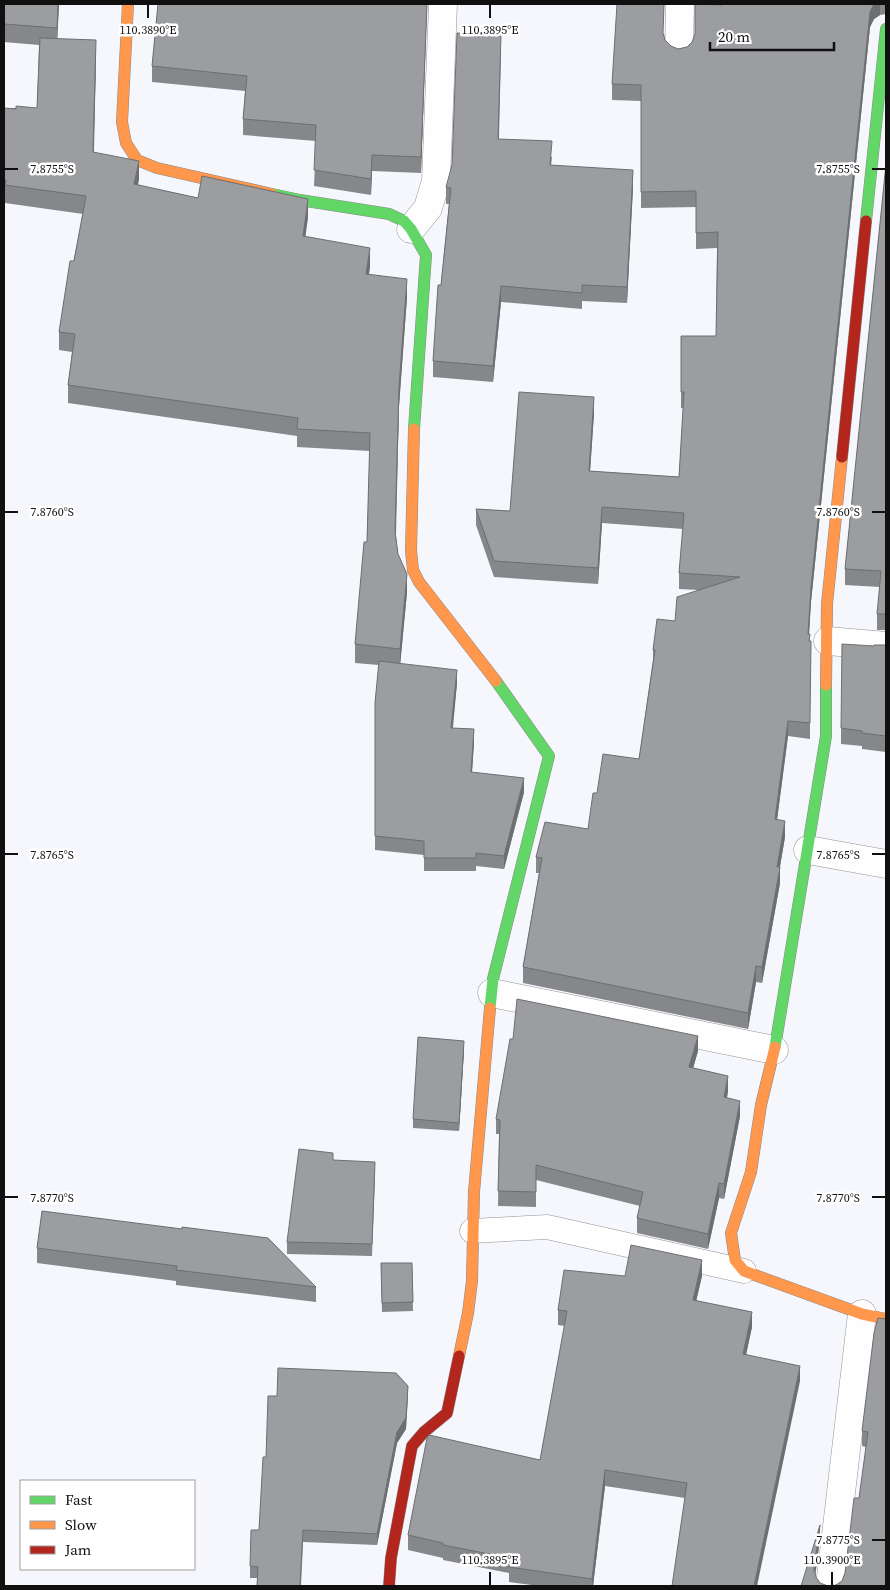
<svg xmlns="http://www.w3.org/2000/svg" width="890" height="1590" viewBox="0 0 890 1590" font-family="'Source Serif 4',serif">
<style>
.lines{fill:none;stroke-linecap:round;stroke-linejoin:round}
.lane-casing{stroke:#949496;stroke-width:25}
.street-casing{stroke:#949496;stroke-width:29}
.fast-casing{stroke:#8a8b8d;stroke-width:12}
.slow-casing{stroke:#8a8b8d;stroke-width:12}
.jam-casing{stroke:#8a8b8d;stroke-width:12}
.lane{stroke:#fefeff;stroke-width:24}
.street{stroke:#fefeff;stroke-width:28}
.fast{stroke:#63d668;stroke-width:11}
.slow{stroke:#ff974d;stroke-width:11}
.jam{stroke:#b3261e;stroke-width:11}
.wall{fill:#85878a}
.shaded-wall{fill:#6c6e70}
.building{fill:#9b9da0;stroke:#6c6e70}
.ticks{fill:none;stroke:#101010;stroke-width:2}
.ticks-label{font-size:12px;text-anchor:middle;fill:#101010;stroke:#fff;stroke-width:5;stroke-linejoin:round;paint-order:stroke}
</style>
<rect width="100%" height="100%" fill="#f6f7fc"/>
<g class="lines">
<defs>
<path id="lane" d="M472,1231L547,1227L744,1271"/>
<g id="street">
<path d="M679,49L680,4"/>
<path d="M411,229L428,208L436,181L443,4"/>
<path d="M828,641L886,646"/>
<path d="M808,850L886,864"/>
<path d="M492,993L774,1050"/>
<path d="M830,1586L862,1314"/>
</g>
<g id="fast">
<path d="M272,194L300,200L389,214L404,221L411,229L426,255L414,429"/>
<path d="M866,221L886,29"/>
<path d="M490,1008L493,979L549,756L496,681"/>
<path d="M775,1047L826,736V685"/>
</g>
<g id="slow">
<path d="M128,4L122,122L126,143L137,160L157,168L272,194"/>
<path d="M414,429L411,551L413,570L419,582L496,681"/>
<path d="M826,685L827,604L842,457"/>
<path d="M775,1047L761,1105L751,1172L731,1233L735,1260L744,1271L862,1314L886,1319"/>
<path d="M459,1356L468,1313L472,1281L474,1192L490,1008"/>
</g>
<g id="jam">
<path d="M842,457L866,221"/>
<path d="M389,1586L391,1558L412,1446L424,1432L447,1413L459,1356"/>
</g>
</defs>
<use href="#lane" class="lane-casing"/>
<use href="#street" class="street-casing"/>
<use href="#fast" class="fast-casing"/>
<use href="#slow" class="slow-casing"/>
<use href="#jam" class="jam-casing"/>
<use href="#lane" class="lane"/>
<use href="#street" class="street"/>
<use href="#fast" class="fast"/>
<use href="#slow" class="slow"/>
<use href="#jam" class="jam"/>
</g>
<g class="wall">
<path d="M4,4H59L57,38L96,58L94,152L139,179L138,185L198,198L308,217L305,237L370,266L369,275L407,297L399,406L396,536L398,554L407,592L400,664L457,683L453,728L474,742L472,773L524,792L504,869L476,866V871H424V855L375,850V703L379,665L355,663V644L367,542L370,451L297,447V436L68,403V385L72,352L59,350V332L83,214L5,203V198H4V108H37L39,45L4,42Z"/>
<path d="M158,4H427L421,173L372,171L371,195L314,186L316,141L243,135V119L245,91L152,82V66Z"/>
<path d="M722,4H886V14L880,15L874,19L870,27L811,602L809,634L810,641V739L788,736L777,820L785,837L780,867V883L762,983L756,982L748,1029L523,983V967L539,873H536V857L588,829L597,793L639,759L653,660V650L699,590L679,589V573L683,529L602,523L598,584L494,577L476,525V509L510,511L594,413L590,471L679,477L683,408H681V336H716L717,248L696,249V207L641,208V101L612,100V84L664,34L665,40L671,46L678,49L687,47L692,42L722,5Z"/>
<path d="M501,51L499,139L552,157L551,166L633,187L627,303L582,301V309L501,302L493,382L433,377V361L449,204H446V187Z"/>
<path d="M886,164V630H877V614L880,587L845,585V569Z"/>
<path d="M886,645V752L862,749V746L841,744V728L874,646Z"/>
<path d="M464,1050L459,1131L413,1128V1119Z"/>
<path d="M698,1051L693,1068L728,1091L727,1098L740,1116L724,1199L719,1198L708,1249L637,1233V1218L640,1206L536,1180V1207L498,1206L499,1134H496V1119Z"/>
<path d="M333,1160L375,1175L372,1256L287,1254V1242Z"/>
<path d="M42,1211L316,1287V1302L176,1285V1281L37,1263V1248Z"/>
<path d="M381,1263H412L413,1311L382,1312Z"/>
<path d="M625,1276H702L696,1300L752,1327L746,1354L800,1381L685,1498L605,1486L593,1586H539L509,1582V1573L443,1560V1558L408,1550V1535L540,1460L565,1326L558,1325V1310Z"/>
<path d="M886,1319V1586L836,1585L842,1581L845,1573L859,1498L866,1447L862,1446V1431Z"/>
<path d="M408,1397L406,1429L397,1443L377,1545L303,1542L301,1586H257V1578H250V1566L259,1530L266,1457Z"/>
</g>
<g class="shaded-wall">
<path d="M58,4H59L57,46V28Z"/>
<path d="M427,4L421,173V157Z"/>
<path d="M874,4H880V15L874,19L870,27L811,602L808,650V634L811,587L870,12Z"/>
<path d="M96,40V58L93,170V152Z"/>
<path d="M372,155V171L371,195V179Z"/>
<path d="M139,161V179L134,202V184Z"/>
<path d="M633,170V187L627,303V287Z"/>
<path d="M308,199V217L303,254V236Z"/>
<path d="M370,248V266L366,292V274Z"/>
<path d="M407,279V297L399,406L395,551L399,387Z"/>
<path d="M501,286V302L493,382V366Z"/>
<path d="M594,397V413L589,487V471Z"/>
<path d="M602,507V523L598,584V568Z"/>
<path d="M407,574V592L400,667V649Z"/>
<path d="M457,670V683L451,741V728Z"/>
<path d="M788,721V736L775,835V819Z"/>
<path d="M474,729V742L471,786V772Z"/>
<path d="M524,778V792L504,869V856Z"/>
<path d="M785,821V837L777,883V867Z"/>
<path d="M780,867V883L762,983V967Z"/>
<path d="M756,966V982L748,1029V1013Z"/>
<path d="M698,1036V1051L689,1082V1067Z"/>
<path d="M464,1041V1050L459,1131V1123Z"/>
<path d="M728,1076V1091L724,1112V1097Z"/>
<path d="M740,1101V1116L724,1199V1184Z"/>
<path d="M719,1183V1198L708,1249V1234Z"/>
<path d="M702,1260V1276L693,1315V1300Z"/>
<path d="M752,1312V1327L743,1369V1354Z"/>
<path d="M800,1366V1381L757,1586H754Z"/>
<path d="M408,1386L406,1429L397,1443L377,1545V1534L397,1432Z"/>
<path d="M605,1470V1486L593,1586H592V1579Z"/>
<path d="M820,1525V1540L814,1584V1569Z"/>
</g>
<g class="building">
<path d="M4,4H58L57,28L4,24Z"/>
<path d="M158,4H427L421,157L372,155L371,179L314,170L316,125L243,119L247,76L152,66Z"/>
<path d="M617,4H664L663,33L665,40L671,46L678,49L687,47L692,42L695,34V4L722,5V4H874L870,12L811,587L808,634H810L809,641H811L810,719V723L788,721L775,819L785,821L777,867H780L762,967L756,966L748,1013L523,967L542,858L536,857L545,822L588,829L593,793H597L603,754L639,759L655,650H653L657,619L675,621L677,597L740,577L679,573L684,513L602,507L598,568L494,561L476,509L510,511L519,392L594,397L589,471L679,477L684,392H681V336H716L718,232L696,233V191L641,192V85L612,84Z"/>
<path d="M457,33L501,35L498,139L552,141L550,165L633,170L627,287L582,285V293L501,286L493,366L433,361L438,285H441L451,188L446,187L452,165Z"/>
<path d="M40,38L96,40L93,152L139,161L134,184L198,198L202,176L308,199L303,236L370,248L366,274L407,279L399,387L395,532L398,554L407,574L400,649L355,644L364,542H367L370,433L297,429L298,418L68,385L75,334L59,332L70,261H74L86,196L5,185L6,180H4V108L16,109V106L37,108Z"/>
<path d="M886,164V614H877L881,571L845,569Z"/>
<path d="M842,644L874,646V645H886V736L862,733V731L841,728Z"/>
<path d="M379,661L457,670L451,728L474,729L471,772L524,778L504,856L476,853V858H424V841L375,836V703Z"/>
<path d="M517,999L698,1036L689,1067L728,1076L724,1097L740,1101L724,1184L719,1183L708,1234L637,1218L643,1192L536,1165V1192L498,1191L500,1120L496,1119L510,1039H513Z"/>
<path d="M418,1037L464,1041L459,1123L413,1119Z"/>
<path d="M299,1149L333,1153V1160L375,1162L372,1244L287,1242Z"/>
<path d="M42,1211L182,1229V1227L268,1238L316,1287L176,1270L177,1266L37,1248Z"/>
<path d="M631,1245L702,1260L693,1300L752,1312L743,1354L800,1366L754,1586H672L687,1483L605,1470L592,1579L509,1567L510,1558L443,1545V1543L408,1535L427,1438L429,1435L540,1460L567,1311L558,1310L564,1270L625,1276Z"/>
<path d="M381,1263H412L413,1302L382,1303Z"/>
<path d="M878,1318L886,1319V1586H828L836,1585L842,1581L845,1573L854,1498H859L868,1432L862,1431L874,1333Z"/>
<path d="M278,1368L396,1373L408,1386L406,1418L397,1432L377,1534L303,1530L300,1586H257L258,1567L250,1566L251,1530H259L263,1457H266L268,1396H277Z"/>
<path d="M820,1525L814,1569L816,1577L820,1583L828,1586H801Z"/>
</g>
<path class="ticks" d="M148,5V18M490,5V18M5,169H18M872,169H885M5,512H18M872,512H885M5,854H18M872,854H885M5,1197H18M872,1197H885M872,1540H885M490,1572V1585M832,1572V1585"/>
<g class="ticks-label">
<text x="148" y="34">110.3890°E</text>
<text x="490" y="34">110.3895°E</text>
<text x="52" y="173">7.8755°S</text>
<text x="838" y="173">7.8755°S</text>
<text x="52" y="516">7.8760°S</text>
<text x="838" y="516">7.8760°S</text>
<text x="52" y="859">7.8765°S</text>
<text x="838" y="859">7.8765°S</text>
<text x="52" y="1202">7.8770°S</text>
<text x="838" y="1202">7.8770°S</text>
<text x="838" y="1544">7.8775°S</text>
<text x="490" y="1564">110.3895°E</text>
<text x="832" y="1564">110.3900°E</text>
</g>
<rect width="890" height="1590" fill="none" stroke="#101010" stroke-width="10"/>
<rect x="20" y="1480" width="175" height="90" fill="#ffffff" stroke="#9f9f9f"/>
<rect x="30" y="1496" width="25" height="8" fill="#63d668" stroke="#9f9f9f"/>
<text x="65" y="1505" font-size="15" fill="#101010">Fast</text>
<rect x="30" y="1521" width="25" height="8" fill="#ff974d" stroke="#9f9f9f"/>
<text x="65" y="1530" font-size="15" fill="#101010">Slow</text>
<rect x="30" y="1546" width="25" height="8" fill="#b3261e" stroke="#9f9f9f"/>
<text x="65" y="1555" font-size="15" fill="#101010">Jam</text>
<path d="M710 42v8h124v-8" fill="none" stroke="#101010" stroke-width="2.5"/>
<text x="718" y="42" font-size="15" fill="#101010" stroke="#ffffff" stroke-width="4" paint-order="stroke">20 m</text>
</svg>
